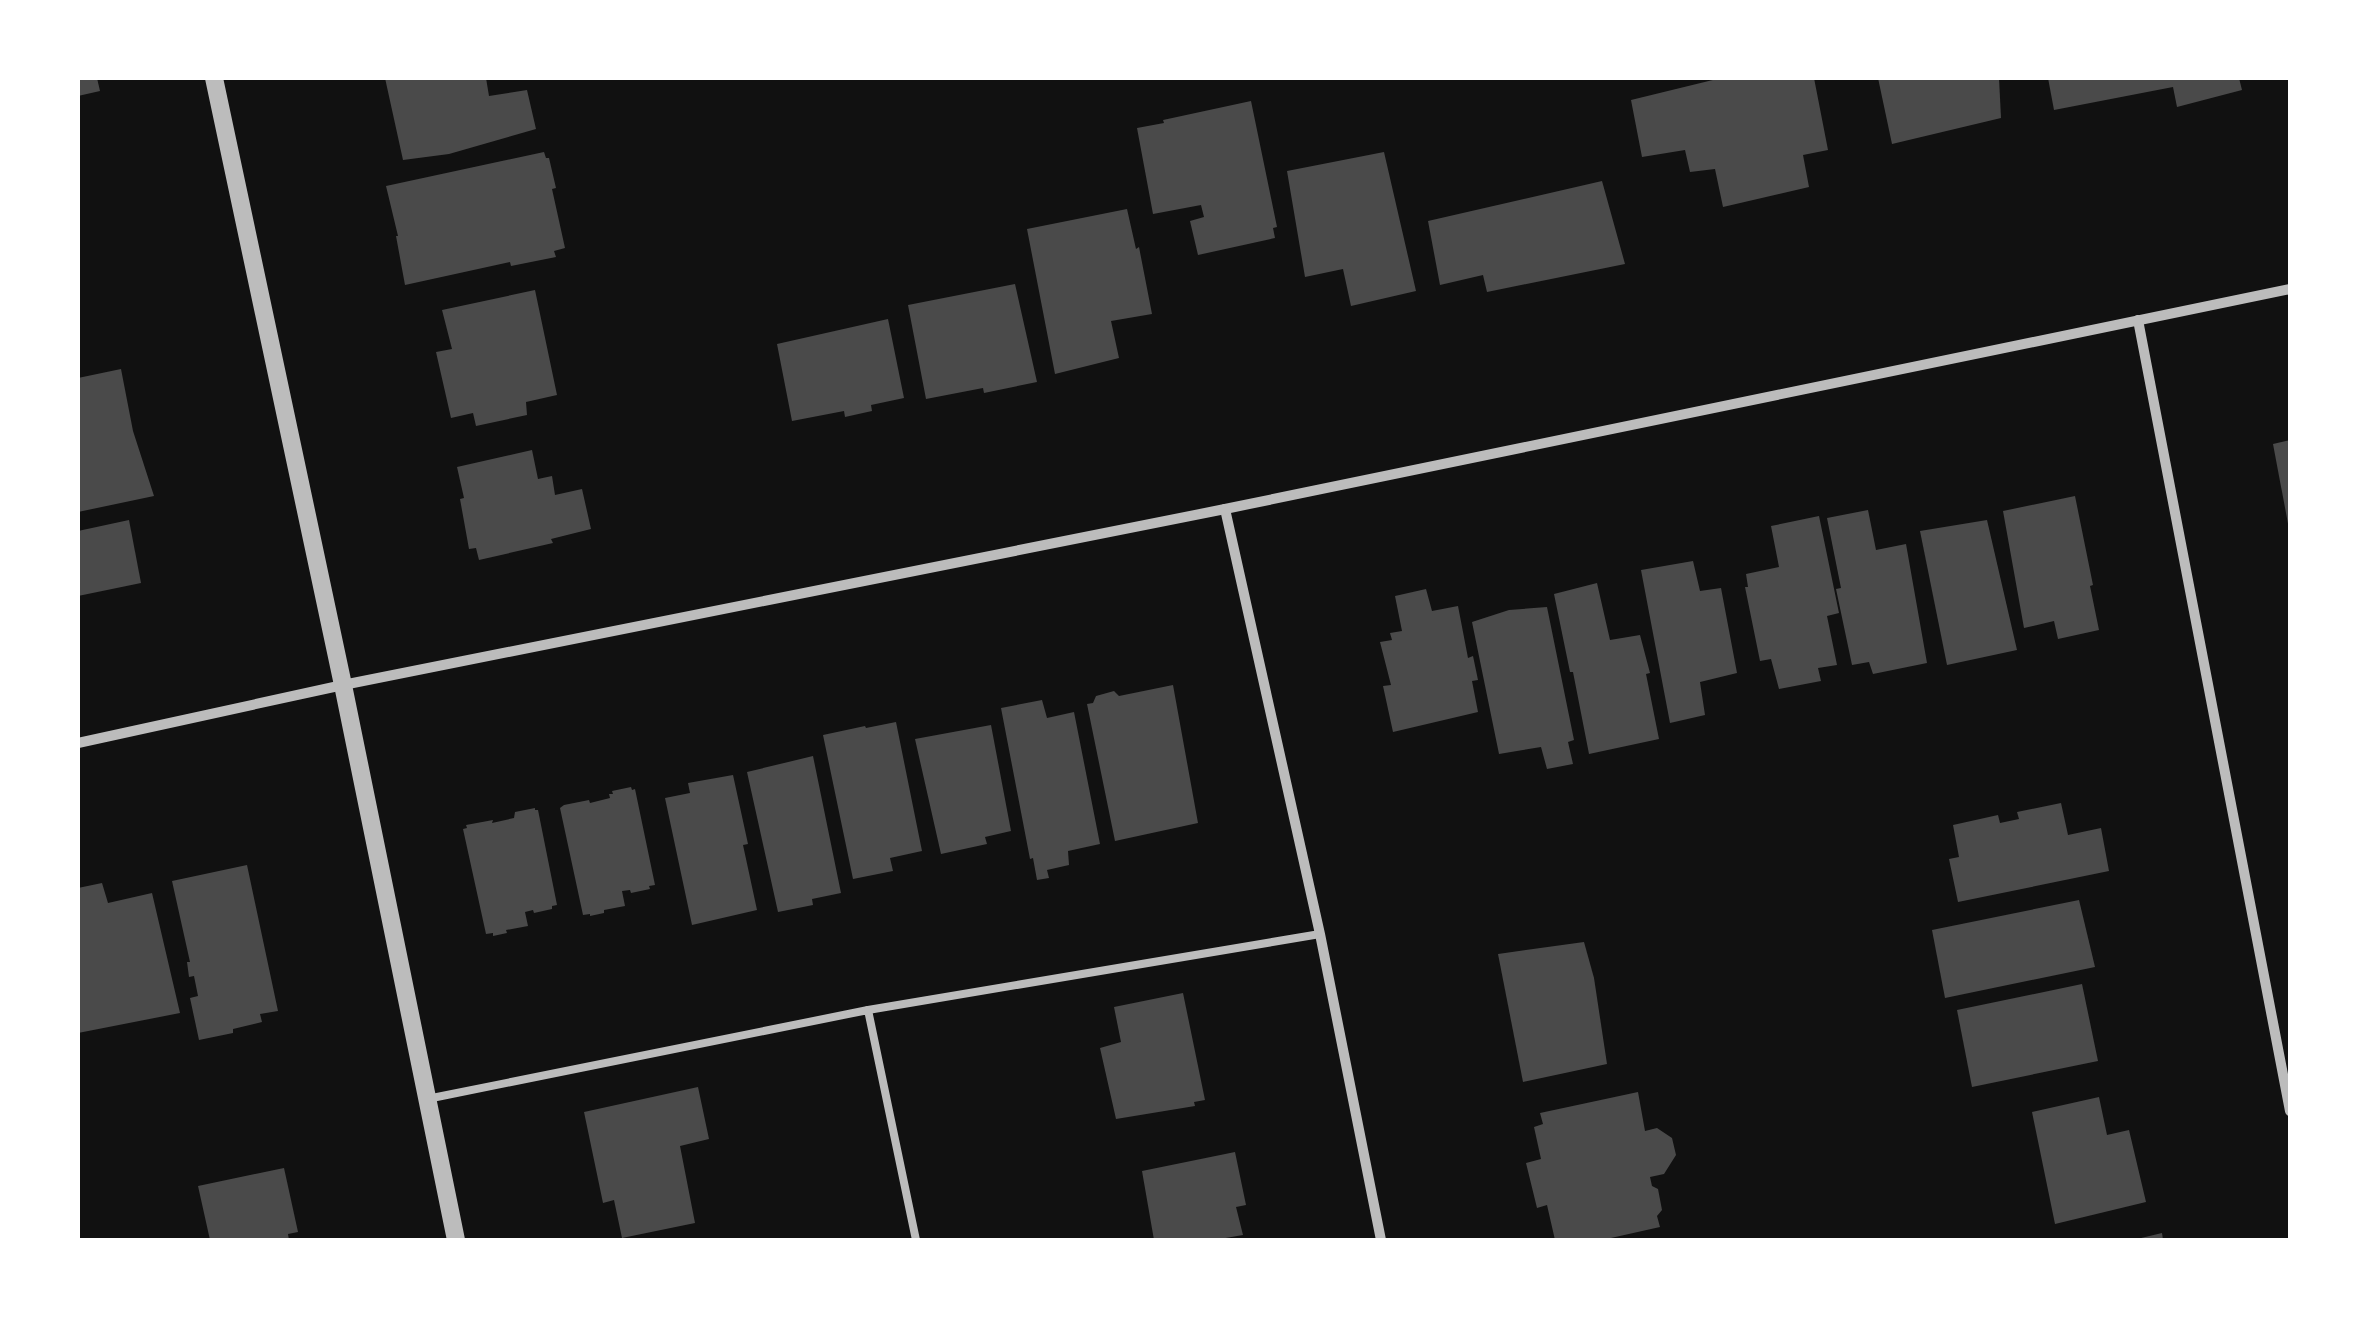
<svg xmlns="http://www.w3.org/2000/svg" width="2368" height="1318" viewBox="0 0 2368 1318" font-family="'Titillium Web',sans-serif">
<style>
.building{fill:#4a4a4a}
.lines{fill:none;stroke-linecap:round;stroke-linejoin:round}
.service{stroke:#bcbcbc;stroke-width:8}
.minor{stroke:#bcbcbc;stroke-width:10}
.tertiary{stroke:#bcbcbc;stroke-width:18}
</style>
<rect width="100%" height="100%" fill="#111"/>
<g class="building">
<path d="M78,78H97L100,91L78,96Z"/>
<path d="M385,78H486L489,96L527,90L536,129L449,154L403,160Z"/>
<path d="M1721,78H1814L1828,150L1803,155L1809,187L1723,207L1715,169L1690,172L1685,150L1642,157L1631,100Z"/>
<path d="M1878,78H1999L2001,118L1892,144Z"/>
<path d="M2048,78H2239L2242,90L2177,107L2173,87L2054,110Z"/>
<path d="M1251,101L1277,227L1273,228L1275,238L1198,255L1190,221L1204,217L1201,205L1153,214L1137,128L1164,123L1163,120Z"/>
<path d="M544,152L546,158H549L556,188L552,189L565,248L554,251L556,257L511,266L510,262L405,285L396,236H398L386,186Z"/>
<path d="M1384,152L1416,291L1351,306L1343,269L1305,277L1287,171Z"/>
<path d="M1602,181L1625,264L1487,292L1483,275L1440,285L1428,221Z"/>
<path d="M1127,209L1136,249L1139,247L1152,314L1111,321L1119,358L1055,374L1027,229Z"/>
<path d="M1015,284L1037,382L984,393L983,388L926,399L908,305Z"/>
<path d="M535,290L557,395L526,402L527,415L476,426L473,413L451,418L436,352L452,349L442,310Z"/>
<path d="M888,319L904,398L871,405L872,411L845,417L844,411L792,421L777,344Z"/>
<path d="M121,369L133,431L154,496L78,512V378Z"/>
<path d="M2290,440V529H2289L2273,444Z"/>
<path d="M532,450L538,479L552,476L555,495L582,489L591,529L551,539L553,543L479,560L476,548L469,549L460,499L464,498L457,467Z"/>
<path d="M2075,496L2093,585L2090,586L2099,630L2058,639L2054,621L2024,628L2003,511Z"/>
<path d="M1868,510L1876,550L1906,544L1927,663L1873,674L1869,662L1852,665L1836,589L1841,588L1827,518Z"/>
<path d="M1819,516L1839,613L1827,616L1837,665L1818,668L1821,681L1779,689L1771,659L1760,661L1745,587H1748L1746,574L1779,567L1771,526Z"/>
<path d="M129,520L141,583L78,596V531Z"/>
<path d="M1987,520L2017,650L1947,665L1920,531Z"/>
<path d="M1693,561L1700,591L1721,588L1737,673L1700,682L1705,715L1670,723L1641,570Z"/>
<path d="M1597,583L1610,640L1640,635L1650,673L1646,674L1659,739L1589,754L1573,672H1570L1554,594Z"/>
<path d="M1426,589L1432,611L1458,606L1468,658L1473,656L1478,680L1472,681L1478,712L1393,732L1383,686L1391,685L1380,642L1392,640L1390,633L1402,631L1395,596Z"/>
<path d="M1547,607L1574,740L1568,742L1573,764L1547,769L1541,747L1499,754L1472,622L1509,610Z"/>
<path d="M1173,685L1198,823L1115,841L1087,704L1093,703L1096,696L1114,691L1119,696Z"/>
<path d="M1042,700L1047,718L1074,712L1100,844L1068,851L1069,865L1047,870L1049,878L1037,880L1033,858L1030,859L1001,708Z"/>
<path d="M896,722L922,851L890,858L893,871L853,879L823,735L865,726L866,728Z"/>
<path d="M991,725L1011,831L985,837L987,844L941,854L915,739Z"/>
<path d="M813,756L841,893L812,899L813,905L778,912L747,772Z"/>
<path d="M733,775L748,844L743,845L757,910L692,925L665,798L690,793L688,783Z"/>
<path d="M631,787L632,790L635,789L655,885L649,886L650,889L631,893L630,890L622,891L625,906L604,910V913L590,916V914L583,915L560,808L564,805L589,800L590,803L610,798L609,794H613L612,791Z"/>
<path d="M2061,803L2068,835L2101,828L2109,871L1958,902L1949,859L1959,857L1953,825L1998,815L2000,823L2019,819L2017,812Z"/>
<path d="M535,808V810H538L557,905L552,906V909L534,913L533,910L525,912L528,926L506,930L507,933L493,936V933L486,934L463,829L467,828L466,825L493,820L492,823L514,818L515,812Z"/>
<path d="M247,865L278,1011L260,1014L262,1022L233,1029V1033L199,1040L190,998L198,996L194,976L189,977L187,962H190L172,881Z"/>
<path d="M102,883L108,903L152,893L180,1013L78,1033V888Z"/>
<path d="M2079,900L2095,967L1945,998L1932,930Z"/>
<path d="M1584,942L1594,978L1607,1064L1523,1082L1498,954Z"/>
<path d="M2082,984L2098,1061L1972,1087L1957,1010Z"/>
<path d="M1183,993L1205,1100L1194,1102L1195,1106L1116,1119L1100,1048L1121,1042L1114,1007Z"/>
<path d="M698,1087L709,1139L680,1146L695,1223L622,1238L614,1200L603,1203L584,1112Z"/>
<path d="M1638,1092L1645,1131L1657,1128L1672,1138L1676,1155L1664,1174L1650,1177L1652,1186L1658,1189L1662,1210L1657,1216L1660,1227L1602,1240H1555L1547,1205L1537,1208L1526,1163L1541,1159L1534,1127L1543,1124L1540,1113Z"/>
<path d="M2099,1097L2107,1135L2129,1130L2146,1202L2055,1224L2032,1112Z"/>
<path d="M1235,1152L1246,1205L1236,1207L1243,1235L1214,1240H1154L1142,1171Z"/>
<path d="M284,1168L298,1232L288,1234L289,1240H210L198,1186Z"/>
<path d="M2162,1233L2163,1240H2137V1239Z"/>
</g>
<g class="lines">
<g class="service">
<path d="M868,1010L1320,934"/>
<path d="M427,1099L868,1010L916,1240"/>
</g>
<g class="minor">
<path d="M2138,320L2290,1111"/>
<path d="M1225,509L1320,934L1381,1240"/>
<path d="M78,743L343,685L1225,509L2290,289"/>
</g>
<path class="tertiary" d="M214,78L343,685L456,1240"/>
</g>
<rect width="2368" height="1318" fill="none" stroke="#ffffff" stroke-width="160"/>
</svg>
